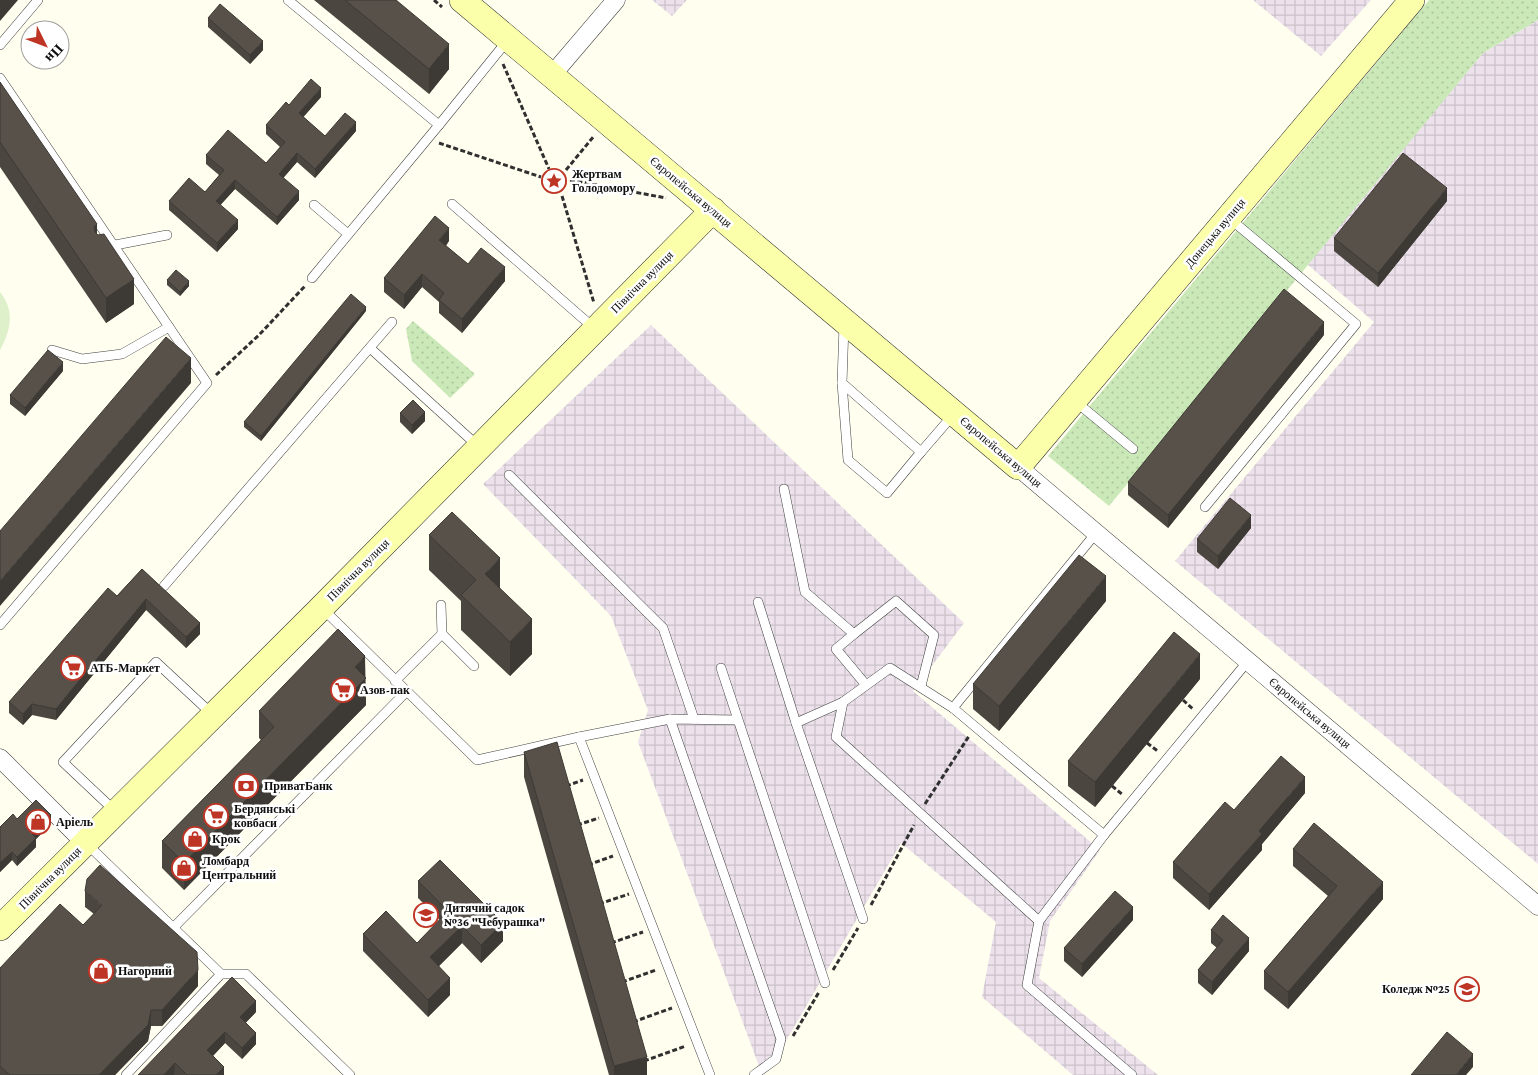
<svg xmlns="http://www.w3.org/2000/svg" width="1538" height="1075" viewBox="0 0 1538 1075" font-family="'Crimson Pro',serif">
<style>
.industrial{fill:url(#industrial-grid)}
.grass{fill:url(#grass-dots)}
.pitch{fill:#def0ca}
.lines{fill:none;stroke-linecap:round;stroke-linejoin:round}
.lane-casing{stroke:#414141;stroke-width:10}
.street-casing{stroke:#414141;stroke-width:19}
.secondary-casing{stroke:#303030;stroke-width:26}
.path{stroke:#303030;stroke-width:3;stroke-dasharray:5 2.5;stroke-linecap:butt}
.lane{stroke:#fff;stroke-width:9}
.street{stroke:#fff;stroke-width:18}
.secondary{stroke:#fbffaa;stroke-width:25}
.wall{fill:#4b4640}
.shaded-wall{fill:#3d3934}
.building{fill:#57514a;stroke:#3d3934}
.labels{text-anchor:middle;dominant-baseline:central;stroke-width:5;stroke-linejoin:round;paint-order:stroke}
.poi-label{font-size:12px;font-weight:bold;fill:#0e0e0e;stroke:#fff;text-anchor:start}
.street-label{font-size:12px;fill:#0e0e0e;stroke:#fff}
</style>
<defs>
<pattern id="industrial-grid" width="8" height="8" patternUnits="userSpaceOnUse" patternTransform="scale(1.25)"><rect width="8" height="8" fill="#ede2ec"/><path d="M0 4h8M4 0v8" fill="none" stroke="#cac1c9"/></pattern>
<pattern id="grass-dots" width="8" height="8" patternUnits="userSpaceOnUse" patternTransform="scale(1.25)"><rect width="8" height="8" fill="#cbe9b8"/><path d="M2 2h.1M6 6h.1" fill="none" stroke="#adc79d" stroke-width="1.8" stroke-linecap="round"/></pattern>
</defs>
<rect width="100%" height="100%" fill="#fffeef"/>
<g class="industrial">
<path d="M652,0H687L672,16Z"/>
<path d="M1253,0H1371L1321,56Z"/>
<path d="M1538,20V864L1175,561L1374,322L1307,264L1483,53Z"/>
<path d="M651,325L964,623L913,691L1100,850L1050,921L1039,978L1158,1075H1073L982,997L996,922L901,843L783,1046L759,1066L638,742L648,710L611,616L483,484Z"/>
</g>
<g class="grass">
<path d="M1429,0H1538V20L1483,53L1109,506L1048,456Z"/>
<path d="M413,321L475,374L450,398L412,361L406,329Z"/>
</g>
<path class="pitch" d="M0,292C15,311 11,330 0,350Z"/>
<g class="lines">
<defs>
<g id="lane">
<path d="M288,0L439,125L507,41"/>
<path d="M0,45L38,0"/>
<path d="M0,78L207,383L0,625"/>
<path d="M452,204L595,329"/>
<path d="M314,205L348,234"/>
<path d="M110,246L167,235"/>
<path d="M312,278L439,125"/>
<path d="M844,325L842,383L921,452L953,415"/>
<path d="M370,348L479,447"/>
<path d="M52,350L82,359L122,354L169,327"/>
<path d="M842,383L848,460L887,493L921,452"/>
<path d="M1075,401L1133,449"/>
<path d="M509,475L663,628L694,719"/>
<path d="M784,489L805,592L854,634L896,601L934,635L921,686"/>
<path d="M1205,507L1356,324L1229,218"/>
<path d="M1096,533L953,708L1104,835L1248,661"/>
<path d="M164,586L392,322"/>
<path d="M758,602L796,723L863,919"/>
<path d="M441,605L442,634"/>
<path d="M323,609L477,760L579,737L710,1075"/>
<path d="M854,634L836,649L866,685"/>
<path d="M721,668L825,983"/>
<path d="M395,681L442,634L474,666"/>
<path d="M843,702L836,737L1039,921"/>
<path d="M670,719L781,1039L776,1059L754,1075"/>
<path d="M796,723L843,702L890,668L953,708"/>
<path d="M579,737L670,719L737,720"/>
<path d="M116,812L63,762L156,662L213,715"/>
<path d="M1104,835L1039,921L1027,985L1132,1075"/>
<path d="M87,844L221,974H246L350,1075"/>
<path d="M174,927L406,692"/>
<path d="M126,1075L221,974"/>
</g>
<g id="street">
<path d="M552,75L616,0"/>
<path d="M1018,467L1538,906"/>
<path d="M0,758L85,843"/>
</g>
<g id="secondary">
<path d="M462,0L1018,467L1412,0"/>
<path d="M0,928L321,608L713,210"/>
</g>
</defs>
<use href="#lane" class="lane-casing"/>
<use href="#street" class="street-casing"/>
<use href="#secondary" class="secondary-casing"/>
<g class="path">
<path d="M434,0L442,7"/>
<path d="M503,64L549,169"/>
<path d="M439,143L541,177"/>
<path d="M566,170L594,136"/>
<path d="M570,180L666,198"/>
<path d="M562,196L594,303"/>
<path d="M216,375L259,335L305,286"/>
<path d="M1183,700L1194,710"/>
<path d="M1147,743L1159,752"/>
<path d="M566,786L583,780"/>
<path d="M1112,786L1123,795"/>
<path d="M925,804L969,736"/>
<path d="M577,825L599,818"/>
<path d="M588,865L613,856"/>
<path d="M599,904L629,894"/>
<path d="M871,905L914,825"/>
<path d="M611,943L643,932"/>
<path d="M833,970L858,928"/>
<path d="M622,982L656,970"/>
<path d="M633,1022L672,1008"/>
<path d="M793,1036L819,992"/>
<path d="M644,1061L686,1046"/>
</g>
<use href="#lane" class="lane"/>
<use href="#street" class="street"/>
<use href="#secondary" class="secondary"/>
</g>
<g class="wall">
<path d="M314,0H396L449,69L429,94Z"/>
<path d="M208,18L263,50L250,64L208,27Z"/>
<path d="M0,82L97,234L134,304L106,323L0,167Z"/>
<path d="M321,97L303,117L325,136L356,131L315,178L297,162L283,178L299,200L277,225L235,189L220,205L238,229L217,252L169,210V201L205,192L219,175L206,164V155L266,163L280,147L266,134V125L289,105Z"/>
<path d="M1447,201L1378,287L1334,251V238Z"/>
<path d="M449,241L446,246L468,264L505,281L462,333L439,313V302L422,287L404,309L384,292V278Z"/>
<path d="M167,280L189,286L180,296L167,285Z"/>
<path d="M366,311L261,441L244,427V422Z"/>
<path d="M1324,335L1168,528L1128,495V482Z"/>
<path d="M63,371L25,416L10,404V395Z"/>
<path d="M400,413L425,421L412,434L400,422Z"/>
<path d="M1251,528L1218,569L1197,552V539Z"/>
<path d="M429,535L500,588L532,654L510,676L461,630V601L429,570Z"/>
<path d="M142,569L200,634L186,648L146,610L56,720L32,715L23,725L9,713V702L117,596Z"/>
<path d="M1106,601L999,731L973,709V684Z"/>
<path d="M365,677L366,705L184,890L162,868V841L261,740L259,738V711Z"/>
<path d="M1200,679L1095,807L1068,786V761Z"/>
<path d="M524,752L647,1075H609L524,777Z"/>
<path d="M1305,793L1262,844V850L1209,910L1173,878V862L1234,810Z"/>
<path d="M17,819L51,824L36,839V847L17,866L12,860L0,872V827Z"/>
<path d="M1293,849L1383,899L1288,1009L1264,989V971L1328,896L1293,866Z"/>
<path d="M418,881L503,941L481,963L462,943L439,966L450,995L428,1017L363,951V934L417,943L440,920L418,898Z"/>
<path d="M85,891L198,986L162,1026H151L148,1041L115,1075H0V968L83,925L94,914L85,907Z"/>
<path d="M1133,920L1082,977L1064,961V948Z"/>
<path d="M1211,930L1249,951L1212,995L1198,983V970L1217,948L1211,943Z"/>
<path d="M256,1012L245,1023L256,1044L242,1059L225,1043L213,1056L224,1075H138Z"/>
</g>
<g class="shaded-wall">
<path d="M0,0H18L0,21Z"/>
<path d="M263,41V50L250,64V55Z"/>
<path d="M449,44V69L429,94V69Z"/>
<path d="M321,88V97L299,122V113Z"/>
<path d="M356,122V131L315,178V169Z"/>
<path d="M297,153V162L279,183V174Z"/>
<path d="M235,180V189L216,210V201Z"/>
<path d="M1447,188V201L1378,287V273Z"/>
<path d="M299,191V200L277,225V217Z"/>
<path d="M238,220V229L217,252V243Z"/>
<path d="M97,224V249L94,227Z"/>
<path d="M449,228V241L439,253V240Z"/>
<path d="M505,267V281L462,333V319Z"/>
<path d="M422,274V287L404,309V295Z"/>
<path d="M134,279V304L106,323V298Z"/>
<path d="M189,281V286L180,296V292Z"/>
<path d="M366,307V311L261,441V436Z"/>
<path d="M1324,322V335L1168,528V515Z"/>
<path d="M191,358V383L0,606V581Z"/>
<path d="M63,362V371L25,416V408Z"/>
<path d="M425,412V421L412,434V425Z"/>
<path d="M1251,515V528L1218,569V556Z"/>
<path d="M500,558V593L485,574Z"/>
<path d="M1106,576V601L999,731V706Z"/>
<path d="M146,599V610L56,720V709Z"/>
<path d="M532,619V654L510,676V642Z"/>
<path d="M200,623V634L186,648V637Z"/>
<path d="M1200,654V679L1095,807V782Z"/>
<path d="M365,656L366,705L184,890V863L355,667Z"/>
<path d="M32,704V715L23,725V714Z"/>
<path d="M1305,777V793L1262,844V850L1209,910V894L1259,831Z"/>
<path d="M51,815V824L36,839V847L17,866V857L32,834Z"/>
<path d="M12,852V860L0,872V863Z"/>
<path d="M1383,882V899L1288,1009V992Z"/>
<path d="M1133,907V920L1082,977V964Z"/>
<path d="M503,923V941L481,963V945Z"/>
<path d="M462,926V943L430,975V957Z"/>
<path d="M1249,938V951L1212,995V982Z"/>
<path d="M198,970V986L162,1026V1010Z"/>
<path d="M450,978V995L428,1017V1000Z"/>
<path d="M256,1001V1012L240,1029V1017Z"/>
<path d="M151,1010V1026L148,1041L115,1075H99Z"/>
<path d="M225,1032V1043L207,1062V1050Z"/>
<path d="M256,1033V1044L242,1059V1048Z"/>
<path d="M1473,1054V1067L1466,1075H1456Z"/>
<path d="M647,1057V1075H614V1066Z"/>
<path d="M175,1063L174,1075H164Z"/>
<path d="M224,1067V1075H216Z"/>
</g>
<g class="building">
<path d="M345,0H396L449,44L429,69Z"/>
<path d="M220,4L263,41L250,55L208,18Z"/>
<path d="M311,79L321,88L299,113L325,136L345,113L356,122L315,169L297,153L279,174L299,191L277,217L235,180L216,201L238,220L217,243L169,201L189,178L205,192L224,170L206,155L228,130L266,163L285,142L266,125L286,102L289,105Z"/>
<path d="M0,82L97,224L94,227L95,232L98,235L104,234L134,279L106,298L0,142Z"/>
<path d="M1403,153L1447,188L1378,273L1334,238Z"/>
<path d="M435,216L449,228L439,240L468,264L481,248L505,267L462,319L439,300L444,293L422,274L404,295L384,278Z"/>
<path d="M176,270L189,281L180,292L167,280Z"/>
<path d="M1284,289L1324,322L1168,515L1128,482Z"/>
<path d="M351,294L366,307L261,436L244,422Z"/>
<path d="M166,337L191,358L0,581V531Z"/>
<path d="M48,350L63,362L25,408L10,395Z"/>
<path d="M413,400L425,412L412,425L400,413Z"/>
<path d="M1230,498L1251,515L1218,556L1197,539Z"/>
<path d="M452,512L500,558L485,574L532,619L510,642L461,595L476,580L429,535Z"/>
<path d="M1079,555L1106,576L999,706L973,684Z"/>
<path d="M142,569L200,623L186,637L146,599L56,709L32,704L23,714L9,702L108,588L117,596Z"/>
<path d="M338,629L365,656L355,667L366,678L184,863L162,841L274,727L259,711Z"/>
<path d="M1174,632L1200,654L1095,782L1068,761Z"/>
<path d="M557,742L647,1057L614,1066L524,752Z"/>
<path d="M1281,756L1305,777L1259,831L1262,834L1209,894L1173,862L1225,802L1234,810Z"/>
<path d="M36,800L51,815L32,834L36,838L17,857L12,852L0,863V827L13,814L17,819Z"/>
<path d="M1314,823L1383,882L1288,992L1264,971L1337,886L1293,849Z"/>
<path d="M440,860L503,923L481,945L462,926L430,957L450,978L428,1000L363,934L386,911L417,943L448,911L418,881Z"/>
<path d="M100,865L197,952L198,970L162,1010H151L148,1025L99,1075H10L0,1066V968L60,904L83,925L102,905L85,891L87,879Z"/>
<path d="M1115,891L1133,907L1082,964L1064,948Z"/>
<path d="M1223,915L1249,938L1212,982L1198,970L1223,940L1211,930Z"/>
<path d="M232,977L256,1001L240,1017L256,1033L242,1048L225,1032L207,1050L224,1067L216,1075H187L175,1063L164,1075H138Z"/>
<path d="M1447,1032L1473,1054L1456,1075H1411Z"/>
</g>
<defs>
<symbol id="sight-ring" viewBox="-11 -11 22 22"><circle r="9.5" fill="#fff" stroke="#be3526" stroke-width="1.5"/><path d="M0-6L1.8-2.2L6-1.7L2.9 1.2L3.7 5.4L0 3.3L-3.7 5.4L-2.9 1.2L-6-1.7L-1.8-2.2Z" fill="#be3526"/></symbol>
<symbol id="supermarket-ring" viewBox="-11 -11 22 22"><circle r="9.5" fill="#fff" stroke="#be3526" stroke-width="1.5"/><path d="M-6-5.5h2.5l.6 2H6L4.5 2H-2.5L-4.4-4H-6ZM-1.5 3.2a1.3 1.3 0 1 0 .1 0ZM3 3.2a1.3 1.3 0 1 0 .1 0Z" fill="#be3526"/></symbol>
<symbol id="bank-ring" viewBox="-11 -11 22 22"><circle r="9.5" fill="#fff" stroke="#be3526" stroke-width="1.5"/><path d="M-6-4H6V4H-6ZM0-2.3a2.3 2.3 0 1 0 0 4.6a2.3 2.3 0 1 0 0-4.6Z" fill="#be3526"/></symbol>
<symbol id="shop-ring" viewBox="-11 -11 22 22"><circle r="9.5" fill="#fff" stroke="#be3526" stroke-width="1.5"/><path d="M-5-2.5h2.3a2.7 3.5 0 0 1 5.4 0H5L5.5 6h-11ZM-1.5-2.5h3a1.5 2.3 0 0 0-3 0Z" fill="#be3526"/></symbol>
<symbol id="school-ring" viewBox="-11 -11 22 22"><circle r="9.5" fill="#fff" stroke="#be3526" stroke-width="1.5"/><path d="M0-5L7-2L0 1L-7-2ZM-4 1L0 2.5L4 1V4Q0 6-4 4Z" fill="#be3526"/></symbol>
<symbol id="university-ring" viewBox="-11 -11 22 22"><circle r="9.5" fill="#fff" stroke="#be3526" stroke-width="1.5"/><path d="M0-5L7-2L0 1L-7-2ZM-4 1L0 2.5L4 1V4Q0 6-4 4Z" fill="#be3526"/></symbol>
</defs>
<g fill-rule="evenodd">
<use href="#sight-ring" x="540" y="167" width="28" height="28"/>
<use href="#supermarket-ring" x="59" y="654" width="28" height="28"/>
<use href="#supermarket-ring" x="329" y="676" width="28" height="28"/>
<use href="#bank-ring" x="232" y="772" width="28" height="28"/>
<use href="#supermarket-ring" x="202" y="802" width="28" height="28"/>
<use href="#shop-ring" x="24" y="808" width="28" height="28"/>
<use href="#shop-ring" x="181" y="825" width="28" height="28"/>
<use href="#shop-ring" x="170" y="854" width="28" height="28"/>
<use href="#school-ring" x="412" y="901" width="28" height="28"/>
<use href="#shop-ring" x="87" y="957" width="28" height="28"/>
<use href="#university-ring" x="1453" y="975" width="28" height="28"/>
</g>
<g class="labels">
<g class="poi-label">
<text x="572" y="174">Жертвам<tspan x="572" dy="14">Голодомору</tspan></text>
<text x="90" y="668">АТБ-Маркет</text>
<text x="360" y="690">Азов-пак</text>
<text x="264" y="786">ПриватБанк</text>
<text x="234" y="809">Бердянські<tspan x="234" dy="14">ковбаси</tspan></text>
<text x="56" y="822">Аріель</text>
<text x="212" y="839">Крок</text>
<text x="202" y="861">Ломбард<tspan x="202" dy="14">Центральний</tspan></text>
<text x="444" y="908">Дитячий садок<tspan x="444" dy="14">№36 "Чебурашка"</tspan></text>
<text x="118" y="971">Нагорний</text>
<text x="1450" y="989" text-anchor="end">Коледж №25</text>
</g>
<g class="street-label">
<text transform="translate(691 192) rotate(40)">Європейська вулиця</text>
<text transform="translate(1215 233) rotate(-50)">Донецька вулиця</text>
<text transform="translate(642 282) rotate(-45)">Північна вулиця</text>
<text transform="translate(1001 452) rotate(40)">Європейська вулиця</text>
<text transform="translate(358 570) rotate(-45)">Північна вулиця</text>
<text transform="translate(1310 713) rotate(40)">Європейська вулиця</text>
<text transform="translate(50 878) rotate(-45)">Північна вулиця</text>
</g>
</g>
<g transform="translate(45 45) rotate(132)"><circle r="24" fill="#ffffff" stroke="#9f9f9f"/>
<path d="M0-4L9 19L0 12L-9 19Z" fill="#be3526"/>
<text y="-8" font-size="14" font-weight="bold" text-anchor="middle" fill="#0e0e0e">Пн</text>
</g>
</svg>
